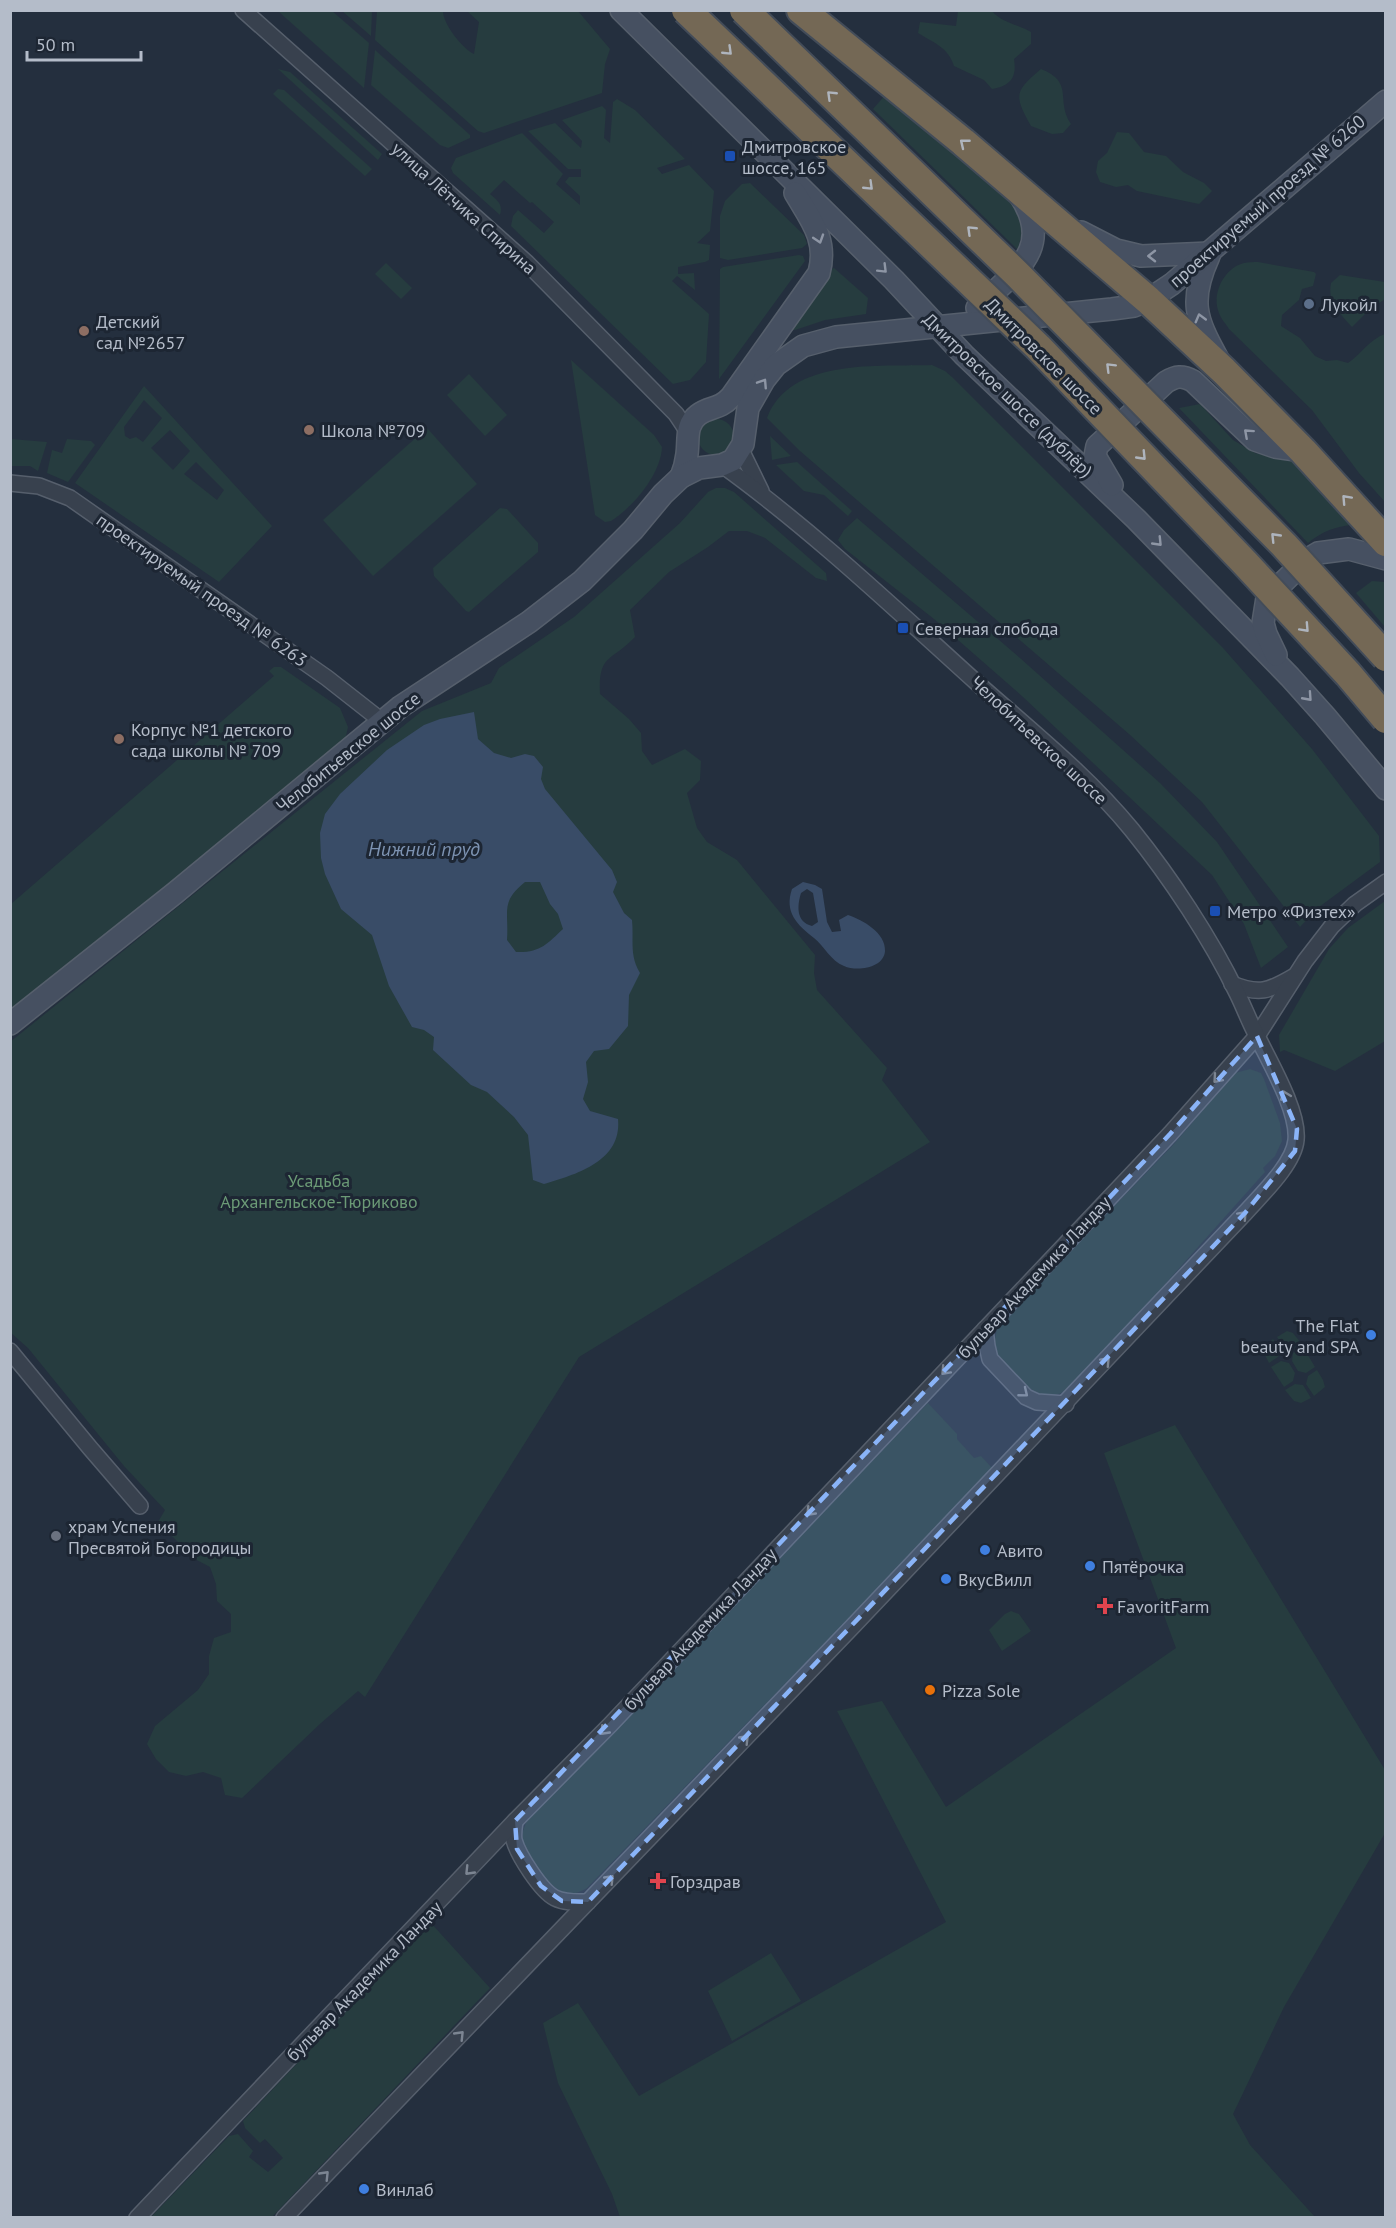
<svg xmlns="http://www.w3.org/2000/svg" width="1396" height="2228" viewBox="0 0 1396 2228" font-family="'PT Sans',sans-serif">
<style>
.green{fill:#263c3f;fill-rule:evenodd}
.water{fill:#394c67;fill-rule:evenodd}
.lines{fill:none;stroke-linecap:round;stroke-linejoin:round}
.street-casing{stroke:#565f6c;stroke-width:18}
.secondary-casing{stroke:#565f6c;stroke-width:24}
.highway-casing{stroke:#434c59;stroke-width:32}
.street{stroke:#38414e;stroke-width:15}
.secondary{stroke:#465061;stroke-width:21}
.highway{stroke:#746855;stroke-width:28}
.highway-bridge-casing{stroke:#434c59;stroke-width:32;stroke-linecap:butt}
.highway-bridge{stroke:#746855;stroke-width:28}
.oneway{stroke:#aeb4bd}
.oneway2{stroke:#8e96a5}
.oneway3{stroke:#7c8592}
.marked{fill:#8ab4f8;fill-opacity:0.2;stroke:#8ab4f8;stroke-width:4.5;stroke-dasharray:12 8;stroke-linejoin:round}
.transit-dot{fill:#1a4fb4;stroke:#1d2633;stroke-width:2}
.service-dot{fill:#5c6f8a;stroke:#1d2633;stroke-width:2}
.education-dot{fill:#8d6e63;stroke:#1d2633;stroke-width:2}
.shop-dot{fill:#3f7fe0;stroke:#1d2633;stroke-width:2}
.worship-dot{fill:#6b7280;stroke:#1d2633;stroke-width:2}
.health-dot{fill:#e0444e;stroke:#1d2633;stroke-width:2}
.food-dot{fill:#e8710a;stroke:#1d2633;stroke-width:2}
.labels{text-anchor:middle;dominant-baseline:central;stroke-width:6;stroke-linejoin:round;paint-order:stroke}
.poi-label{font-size:18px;fill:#b4bcc9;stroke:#1d2633;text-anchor:start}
.street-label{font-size:18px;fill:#b4bcc9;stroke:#1d2633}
.park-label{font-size:18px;fill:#6b9a76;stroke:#1d2633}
.water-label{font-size:20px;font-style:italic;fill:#7c92b1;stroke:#1d2633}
</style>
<rect width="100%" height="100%" fill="#242f3e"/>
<g class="green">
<path d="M278,11H332L369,43L364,88Z"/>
<path d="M342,11H372L371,36Z"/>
<path d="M578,11L610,49L605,64L602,93L484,133L478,131L375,40L377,11H443C443,24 462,48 474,54L479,22L467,11Z"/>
<path d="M958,11H992C1002,23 1017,24 1031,32V44L1014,59C1017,77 1011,86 992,89L984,80L954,66C948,47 934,43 918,33L920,22L956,26Z"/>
<path d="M375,50L470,135V138L448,148L440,145L371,85Z"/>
<path d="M278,69L290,72L382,154L378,160Z"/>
<path d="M1041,69C1075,82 1055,101 1071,124L1063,133L1052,134L1031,126C1014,95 1014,92 1041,69Z"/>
<path d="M278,89L284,90L372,169L365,176L273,94Z"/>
<path d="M887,93L1013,201L1023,227L1018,250L873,109Z"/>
<path d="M617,99L635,110L685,159L657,168L662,174L689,165L714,191L710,231L697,243L710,245L709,260L705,262L678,267V274L694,273L695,290L677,276L672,281L709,314L706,362L690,380L673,384L511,226L513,216L518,210L544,233L554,222L532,202L530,203L504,180L490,194C498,201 503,204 500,215L453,173L451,168L456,158L522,133L563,174L556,184L580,205V196L565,182L569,177H581V169H568L528,131L555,123L581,148L582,141L562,120L602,106L606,110L604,138L610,143L613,102Z"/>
<path d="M1117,132L1129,133L1144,152L1166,156L1183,172L1204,183L1212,191L1199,204L1137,191L1128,185L1116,187L1100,182L1096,172L1098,161L1107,153Z"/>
<path d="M750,183L804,235L807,244L802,248L728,260L720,258V216L725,201L742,184Z"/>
<path d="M799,255L803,256L805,261L802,265L719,379L720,269L723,267Z"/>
<path d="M1258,262L1314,272L1316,274L1313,286L1302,289L1299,300L1282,315L1281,326L1300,338L1315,356L1326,361L1337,360L1348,363C1361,354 1370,339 1385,334V502L1359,473L1312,410L1229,329C1226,324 1221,319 1219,313C1211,294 1224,268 1244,263C1248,262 1254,262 1258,262Z"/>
<path d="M386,263L412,288L401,299L375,274Z"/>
<path d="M834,268L868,298L866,314L825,320L795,330L786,329L827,272Z"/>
<path d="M1340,275L1385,282V299L1369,310L1352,327C1340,313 1327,303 1331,283Z"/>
<path d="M571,360L654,435L662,447C661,474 633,507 611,521L605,522L595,515Z"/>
<path d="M932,365L945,371L952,377L1223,648L1312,749L1379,836L1380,862L1319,907L1300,927L1202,802L1129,734L800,451L767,418C790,357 880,367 932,365Z"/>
<path d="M469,374L507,415L485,436L447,395Z"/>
<path d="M144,386L272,526L219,582L75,483ZM144,400L162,418L143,442L136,437L130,439L125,436L124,427ZM170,430L190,451L173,470L151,448ZM196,462L224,490L217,500L184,474Z"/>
<path d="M1200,404L1233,440L1255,453L1294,462L1352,525C1334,527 1323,531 1308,543L1179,408Z"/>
<circle cx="716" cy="437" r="18"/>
<path d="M427,428L477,484L373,576L323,520Z"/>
<path d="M770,436L791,456L772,460Z"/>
<path d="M11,439L47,442L38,471L30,466H11Z"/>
<path d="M67,439L91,441L95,445L68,482L47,473L52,450L62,453Z"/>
<path d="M797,462L852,511L848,516L824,495L804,491L776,465Z"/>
<path d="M716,488H725L734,492L826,573L827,581L816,578L765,538L747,531H729L708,547L669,572L630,610L635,637C611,662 598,654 600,694L629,719L641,733L642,751L652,765L685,749L701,761L700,780L687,793L697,828L707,842L737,860L815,955L814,973L817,990L887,1068L882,1080L930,1142L579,1357L365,1697L358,1691L321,1723L242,1798L225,1795L221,1778L203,1772L186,1776L169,1772L156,1759L147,1744L155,1726L198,1690L209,1674V1656L214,1638L231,1632V1614L217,1601L216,1584L210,1567L195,1559L158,1522L165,1510L124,1466L28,1348L11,1333L10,1042L422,711L491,683L499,668L574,617L680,523L708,492Z"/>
<path d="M500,508L507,509L538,543V552L469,612L466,611L434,576L433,568Z"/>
<path d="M857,518L1020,658L1160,783L1217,842L1288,947L1261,968L1244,924L1212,875L1023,697L934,619L845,549L838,540L844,530Z"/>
<path d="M1372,581L1385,582V627L1356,593Z"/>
<path d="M274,667H281L340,708L348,727L345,740L272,802L11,1011V904L274,676L269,671Z"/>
<path d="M1385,901V1041L1335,1071L1284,1050L1280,1052L1279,1035L1329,949L1348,928Z"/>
<path d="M1250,1069L1261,1073L1264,1079L1280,1123L1282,1141L1275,1156L1263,1168L1265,1172L1125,1329L1066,1391C1059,1394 1052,1397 1043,1395C1031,1393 1000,1364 996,1351C993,1344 996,1335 997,1328L1174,1144L1235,1073Z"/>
<path d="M1287,1331L1293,1333L1301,1343L1291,1350L1284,1348L1277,1337Z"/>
<path d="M1273,1339L1281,1350L1278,1357L1269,1363L1262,1349Z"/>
<path d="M1303,1347L1315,1367L1306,1373L1298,1371L1292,1361L1293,1353Z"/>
<path d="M1281,1361L1289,1363L1295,1373L1293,1381L1284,1387L1271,1367Z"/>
<path d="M1317,1370L1323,1380L1325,1387L1314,1396L1306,1384L1308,1376Z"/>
<path d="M1295,1384L1303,1385L1311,1398L1301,1403L1294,1401L1285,1390Z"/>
<path d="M928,1403L957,1434V1439L974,1458L981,1456L993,1469L587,1888C580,1892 574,1895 565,1893C551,1889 526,1857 523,1843C521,1834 524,1828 527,1820Z"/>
<path d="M1175,1425L1385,1770V1833L1284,2007L1233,2114L1250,2145L1315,2217H620L612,2194L558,2083L543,2023L578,2003L639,2096L946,1922L837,1711L882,1701L946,1807L1176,1648L1104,1453Z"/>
<path d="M1011,1611L1019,1614L1031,1631L1002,1651L989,1630L1005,1614Z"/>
<path d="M430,1922L490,1988L272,2217H151L229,2136L238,2134L253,2151L249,2157L268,2172L283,2158L265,2139L260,2143L245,2128L243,2121Z"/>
<path d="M771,1953L801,2001L732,2041L708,1991Z"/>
</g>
<g class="water">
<path d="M474,712L478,739L494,753L511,758L525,754L534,756L543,767L541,779L545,789L612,870L617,882L613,892L624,913L632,920C634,940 629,955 640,973L629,995L628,1026L609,1049L594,1051L586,1062L588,1082L583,1099L590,1111L618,1119C622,1161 577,1174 544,1184L533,1180L528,1135L514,1117L487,1092L471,1085L433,1050L434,1037L424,1030L412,1027L389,986L372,935L341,909L325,874L321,858L320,833L325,814L340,794L387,750L424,725L440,719ZM525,882H540L550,904L558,914L563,929C547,944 540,953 516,952L507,940C509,911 500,902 525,882Z"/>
<path d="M803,882L815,885L822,889L827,922L832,932L841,931L839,920L848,915C863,920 886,933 885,951C884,968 857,972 844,966C831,961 824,946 814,938C797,925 784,912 792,889ZM807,889L813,893L818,922L812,926C796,922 797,906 801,893Z"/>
</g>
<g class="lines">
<defs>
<g id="street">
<path d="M243,10L527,263L676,414L688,432"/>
<path d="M741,450L761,491"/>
<path d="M10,483L39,486L70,498L327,678L383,722"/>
<path d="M1232,984C1259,995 1269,991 1293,977"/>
<path d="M985,1329L987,1346L990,1359L1026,1397L1037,1402L1066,1404"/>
<path d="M10,1351L90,1448L140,1506"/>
<path d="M515,1821C514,1828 513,1834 514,1840C518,1855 541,1891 555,1898C565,1903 577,1902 588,1902"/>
<path d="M137,2218L515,1821L610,1725L1170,1134L1257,1036L1305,961L1332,926L1355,904L1386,882"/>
<path d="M284,2218L854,1625L1245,1213C1261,1195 1294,1164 1296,1140C1299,1111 1269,1061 1256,1034C1249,1021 1244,1007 1237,993C1211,939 1170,877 1132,830C1087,775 1029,729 976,682C894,608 812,530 722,465"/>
</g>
<g id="secondary">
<path d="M621,10L894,280L964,355L1136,519L1290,677L1325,716L1386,789"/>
<path d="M1081,232L1116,250L1141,256L1210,253"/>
<path d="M1209,256C1189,300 1195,318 1218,359"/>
<path d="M977,308C1014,272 1056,249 1019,194"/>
<path d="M681,477C684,470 686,462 687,454C689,440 685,425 698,415C710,406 719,410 731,397L819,273C828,240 811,220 795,193"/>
<path d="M1112,485L1095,456L1097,446L1166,382C1176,376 1182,375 1193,381L1255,440L1275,447L1303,451"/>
<path d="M1276,655L1266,634L1263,623L1267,598L1306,560L1318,553L1349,549L1386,559"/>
<path d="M10,1024L175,893L400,707L529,622L582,581L633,530L663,494L681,477L699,468L722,465L733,460L743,444L748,408L764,380L776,365L803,346L836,337L1112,309L1134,306L1148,300L1172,284L1386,101"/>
</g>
<path id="highway" d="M801,10L963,142L1148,300L1224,371L1303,451L1386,542"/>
</defs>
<use href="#street" class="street-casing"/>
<use href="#secondary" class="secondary-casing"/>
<use href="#highway" class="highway-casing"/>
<use href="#street" class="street"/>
<use href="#secondary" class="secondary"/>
<use href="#highway" class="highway"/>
<defs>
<g id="highway-bridge">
<path d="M686,10L1038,347L1245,563L1348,674L1386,719"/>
<path d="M744,10L1018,275L1284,545L1386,657"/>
</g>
</defs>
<use href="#highway-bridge" class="highway-bridge-casing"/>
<use href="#highway-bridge" class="highway-bridge"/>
</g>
<defs><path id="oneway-chevron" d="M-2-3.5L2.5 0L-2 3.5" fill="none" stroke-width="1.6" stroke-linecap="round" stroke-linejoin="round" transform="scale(1.5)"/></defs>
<g class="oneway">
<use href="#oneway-chevron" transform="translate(728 51) rotate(44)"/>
<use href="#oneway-chevron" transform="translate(831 95) rotate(-136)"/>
<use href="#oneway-chevron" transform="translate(964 143) rotate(-141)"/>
<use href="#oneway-chevron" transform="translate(869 186) rotate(44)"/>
<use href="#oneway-chevron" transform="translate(971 230) rotate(-136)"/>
<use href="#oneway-chevron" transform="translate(1110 367) rotate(-135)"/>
<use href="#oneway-chevron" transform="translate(1142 456) rotate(46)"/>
<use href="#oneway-chevron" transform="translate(1346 499) rotate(-133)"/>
<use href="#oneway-chevron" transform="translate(1275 537) rotate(-134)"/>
<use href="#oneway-chevron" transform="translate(1305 628) rotate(47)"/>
</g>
<g class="oneway2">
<use href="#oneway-chevron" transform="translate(819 239) rotate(72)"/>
<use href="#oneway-chevron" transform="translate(1152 256) rotate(180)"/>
<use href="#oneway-chevron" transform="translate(883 269) rotate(45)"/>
<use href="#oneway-chevron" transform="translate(1200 318) rotate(-105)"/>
<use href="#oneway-chevron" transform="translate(763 383) rotate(-57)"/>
<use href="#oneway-chevron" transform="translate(1248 433) rotate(-138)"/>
<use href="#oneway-chevron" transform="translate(1158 542) rotate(46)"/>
<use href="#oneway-chevron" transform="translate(1308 697) rotate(48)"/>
</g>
<g class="oneway3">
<use href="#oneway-chevron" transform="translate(1217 1079) rotate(131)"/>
<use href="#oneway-chevron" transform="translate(1285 1095) rotate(-111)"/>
<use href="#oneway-chevron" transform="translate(1243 1215) rotate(-47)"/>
<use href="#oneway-chevron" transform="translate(1106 1361) rotate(-47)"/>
<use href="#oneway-chevron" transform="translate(945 1371) rotate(133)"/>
<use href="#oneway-chevron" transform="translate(1024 1393) rotate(39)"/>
<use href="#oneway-chevron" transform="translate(810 1512) rotate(134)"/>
<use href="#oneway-chevron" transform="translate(604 1731) rotate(134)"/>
<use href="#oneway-chevron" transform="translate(745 1739) rotate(-46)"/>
<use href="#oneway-chevron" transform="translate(469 1871) rotate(134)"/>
<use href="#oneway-chevron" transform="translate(610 1879) rotate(-46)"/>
<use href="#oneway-chevron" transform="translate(460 2035) rotate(-46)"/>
<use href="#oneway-chevron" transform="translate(325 2175) rotate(-46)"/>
</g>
<path class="marked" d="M1257,1036L1297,1129L1295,1151L1245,1213L588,1902L562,1901L541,1886L517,1849L515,1821L1170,1134Z"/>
<g class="transit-dot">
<rect x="724" y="150" width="12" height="12" rx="3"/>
<rect x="897" y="622" width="12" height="12" rx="3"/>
<rect x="1209" y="905" width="12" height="12" rx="3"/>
</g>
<circle class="service-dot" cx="1309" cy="304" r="6"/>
<g class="education-dot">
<circle cx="84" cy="331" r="6"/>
<circle cx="309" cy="430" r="6"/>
<circle cx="119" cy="739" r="6"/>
</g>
<g class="shop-dot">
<circle cx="1371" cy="1335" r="6"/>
<circle cx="985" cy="1550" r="6"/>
<circle cx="1090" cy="1566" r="6"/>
<circle cx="946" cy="1579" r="6"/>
<circle cx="364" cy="2189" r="6"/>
</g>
<circle class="worship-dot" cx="56" cy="1536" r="6"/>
<g class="health-dot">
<path d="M1102 1597h6v6h6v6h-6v6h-6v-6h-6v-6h6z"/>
<path d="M655 1872h6v6h6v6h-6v6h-6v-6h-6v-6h6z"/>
</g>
<circle class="food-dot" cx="930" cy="1690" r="6"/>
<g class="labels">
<g class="poi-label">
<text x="742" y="146">Дмитровское<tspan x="742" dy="21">шоссе, 165</tspan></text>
<text x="1321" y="304">Лукойл</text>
<text x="96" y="321">Детский<tspan x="96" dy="21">сад №2657</tspan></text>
<text x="321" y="430">Школа №709</text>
<text x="915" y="628">Северная слобода</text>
<text x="131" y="729">Корпус №1 детского<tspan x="131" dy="21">сада школы № 709</tspan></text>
<text x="1227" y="911">Метро «Физтех»</text>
<text x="1359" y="1325" text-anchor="end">The Flat<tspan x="1359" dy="21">beauty and SPA</tspan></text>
<text x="68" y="1526">храм Успения<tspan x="68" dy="21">Пресвятой Богородицы</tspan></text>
<text x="997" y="1550">Авито</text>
<text x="1102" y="1566">Пятёрочка</text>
<text x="958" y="1579">ВкусВилл</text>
<text x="1117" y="1606">FavoritFarm</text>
<text x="942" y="1690">Pizza Sole</text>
<text x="670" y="1881">Горздрав</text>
<text x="376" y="2189">Винлаб</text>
</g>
<g class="street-label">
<text transform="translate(1267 201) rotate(-41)">проектируемый проезд № 6260</text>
<text transform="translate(464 208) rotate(42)">улица Лётчика Спирина</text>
<text transform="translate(1044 356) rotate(45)">Дмитровское шоссе</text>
<text transform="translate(1008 395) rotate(44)">Дмитровское шоссе (дублёр)</text>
<text transform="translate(202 590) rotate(35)">проектируемый проезд № 6263</text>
<text transform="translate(1039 740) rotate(43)">Челобитьевское шоссе</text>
<text transform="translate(348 752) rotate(-39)">Челобитьевское шоссе</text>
<text transform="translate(1034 1277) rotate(-47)">бульвар Академика Ландау</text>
<text transform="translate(700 1629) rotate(-47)">бульвар Академика Ландау</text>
<text transform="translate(364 1981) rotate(-46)">бульвар Академика Ландау</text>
</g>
<g class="park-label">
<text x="319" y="1180">Усадьба<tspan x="319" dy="21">Архангельское-Тюриково</tspan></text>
</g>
<g class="water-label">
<text x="424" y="849">Нижний пруд</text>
</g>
</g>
<rect width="1396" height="2228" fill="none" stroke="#b4bcc9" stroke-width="24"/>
<path d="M27 51v9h114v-9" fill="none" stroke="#b4bcc9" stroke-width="3"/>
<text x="36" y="51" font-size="18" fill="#b4bcc9" stroke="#1d2633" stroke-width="4.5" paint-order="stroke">50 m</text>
</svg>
